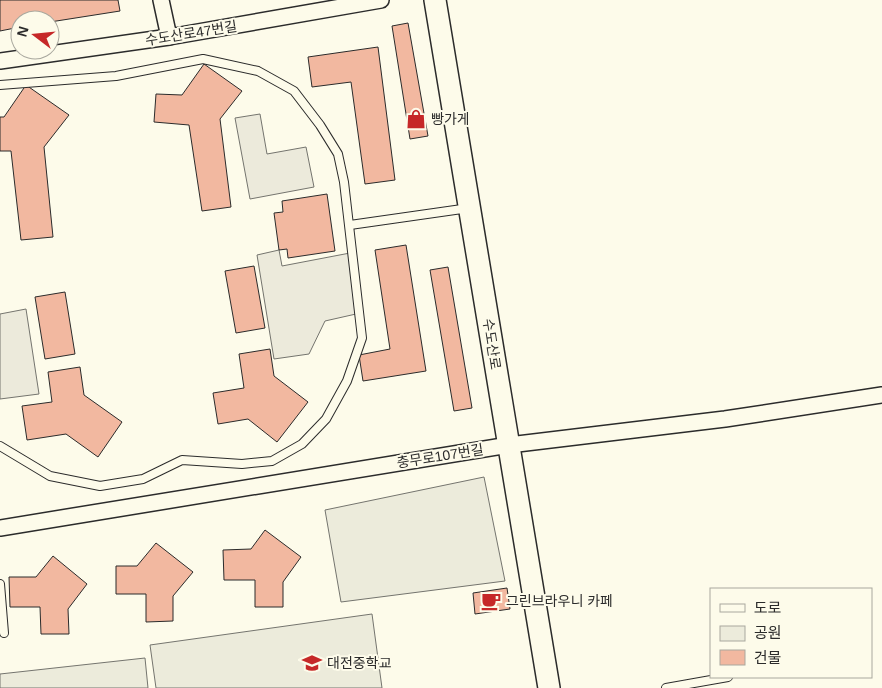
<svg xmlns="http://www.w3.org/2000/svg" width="882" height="688" viewBox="0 0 882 688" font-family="Arial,'Noto Sans KR',sans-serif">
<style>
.green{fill:#ecebdb;stroke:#74746e}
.parking{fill:#eceadb;stroke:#74746e}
.building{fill:#f2b8a0;stroke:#2b2b2b}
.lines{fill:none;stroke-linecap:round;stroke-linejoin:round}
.service-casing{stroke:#2b2b2b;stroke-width:10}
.minor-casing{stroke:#2b2b2b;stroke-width:18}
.secondary-casing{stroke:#2b2b2b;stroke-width:24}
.service{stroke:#fdfbea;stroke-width:8}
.minor{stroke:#fdfbea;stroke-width:15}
.secondary{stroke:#fdfbea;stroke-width:21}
.labels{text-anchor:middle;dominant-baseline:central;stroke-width:4;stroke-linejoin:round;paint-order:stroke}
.street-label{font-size:14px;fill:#2b2b2b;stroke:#fdfbea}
.poi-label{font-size:14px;fill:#2b2b2b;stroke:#fdfbea;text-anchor:start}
</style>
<rect width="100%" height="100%" fill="#fdfbea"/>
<g class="green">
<path d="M484,477L505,581L341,602L325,510Z"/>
<path d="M372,614L382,688H156L150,645Z"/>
<path d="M145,658L148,688H0V674Z"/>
</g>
<g class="parking">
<path d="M260,114L267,154L306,147L314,187L250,199L235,118Z"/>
<path d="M279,250L282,266L350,253L356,314L325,321L309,354L274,359L257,255Z"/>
<path d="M26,309L39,394L0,399V314Z"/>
</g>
<g class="building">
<path d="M0,0H118L120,11L50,22V20H20V27L0,31Z"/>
<path d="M408,23L428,136L410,139L392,26Z"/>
<path d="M378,47L395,180L365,184L351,82L312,87L308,57Z"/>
<path d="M204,64L242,91L220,119L231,207L202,211L189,125L154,122L156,94L182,95Z"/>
<path d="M26,85L69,115L44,147L53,237L21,240L11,151H0V117H4Z"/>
<path d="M327,194L335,251L288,258L287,249L279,250L274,213L283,212L282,201Z"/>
<path d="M406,245L426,371L363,381L359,355L390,349L375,250Z"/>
<path d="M254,266L265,328L236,333L225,271Z"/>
<path d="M448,267L472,408L454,411L430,270Z"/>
<path d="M65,292L75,354L45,359L35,297Z"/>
<path d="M270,349L274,376L308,402L277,442L248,419L218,424L213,393L244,388L239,354Z"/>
<path d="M80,367L84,395L122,422L98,457L66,434L27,440L22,406L52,402L48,372Z"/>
<path d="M265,530L301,557L283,582V607H255V580H224L223,550L251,549Z"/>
<path d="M156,543L193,572L173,596V621L146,622V594H116V566H137Z"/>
<path d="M53,556L87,584L68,609L69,634H41L40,607H10L9,577H36Z"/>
<path d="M507,588L510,609L475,614L473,593Z"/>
</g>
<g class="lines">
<defs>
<g id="service">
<path d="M0,85L116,76L203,59L258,71L294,91L320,125L338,154L344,182L362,338L347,381L326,419L302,444L272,461L242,464L182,460L143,479L100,486L50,476L0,446"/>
<path d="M350,225L469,208"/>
<path d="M0,584L4,633"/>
<path d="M666,688L728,677"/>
</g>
<g id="minor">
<path d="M161,0L169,37"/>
<path d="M0,61L169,37L381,0"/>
<path d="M0,528L509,445L725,419L882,395"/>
</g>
<path id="secondary" d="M435,0L549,688"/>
</defs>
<use href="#service" class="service-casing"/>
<use href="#minor" class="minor-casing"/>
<use href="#secondary" class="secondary-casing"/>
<use href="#service" class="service"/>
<use href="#minor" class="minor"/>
<use href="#secondary" class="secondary"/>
</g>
<defs>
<symbol id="shop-bare" viewBox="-9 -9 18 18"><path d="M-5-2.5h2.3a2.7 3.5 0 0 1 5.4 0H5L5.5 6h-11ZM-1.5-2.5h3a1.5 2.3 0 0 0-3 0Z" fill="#c62828" stroke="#fdfbea" stroke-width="2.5" paint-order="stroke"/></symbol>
<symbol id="cafe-bare" viewBox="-9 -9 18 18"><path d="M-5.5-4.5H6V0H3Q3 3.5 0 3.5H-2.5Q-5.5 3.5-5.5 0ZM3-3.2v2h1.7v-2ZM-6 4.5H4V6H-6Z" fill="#c62828" stroke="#fdfbea" stroke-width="2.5" paint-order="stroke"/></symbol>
<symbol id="school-bare" viewBox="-9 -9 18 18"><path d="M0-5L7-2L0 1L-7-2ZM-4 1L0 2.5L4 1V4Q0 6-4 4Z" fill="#c62828" stroke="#fdfbea" stroke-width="2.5" paint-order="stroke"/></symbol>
</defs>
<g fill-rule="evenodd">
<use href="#shop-bare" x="402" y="105" width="28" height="28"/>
<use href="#cafe-bare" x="477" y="587" width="28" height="28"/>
<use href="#school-bare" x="298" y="649" width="28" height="28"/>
</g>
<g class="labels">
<g class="street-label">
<text transform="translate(191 33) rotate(-9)">수도산로47번길</text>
<text transform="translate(492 344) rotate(81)">수도산로</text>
<text transform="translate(440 456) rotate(-9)">충무로107번길</text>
</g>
<g class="poi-label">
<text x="431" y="119">빵가게</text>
<text x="506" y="601">그린브라우니 카페</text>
<text x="327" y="663">대전중학교</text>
</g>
</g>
<rect x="710" y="588" width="162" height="90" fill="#fdfbea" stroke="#a9a89e"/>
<rect x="720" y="604" width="25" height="8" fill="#fdfbea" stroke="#a9a89e"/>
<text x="754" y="613" font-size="15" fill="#2b2b2b">도로</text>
<rect x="720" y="626" width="25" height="15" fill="#ecebdb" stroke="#a9a89e"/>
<text x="754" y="638" font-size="15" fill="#2b2b2b">공원</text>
<rect x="720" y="650" width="25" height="15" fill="#f2b8a0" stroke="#a9a89e"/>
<text x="754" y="663" font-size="15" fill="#2b2b2b">건물</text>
<g transform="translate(35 35) rotate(286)"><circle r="24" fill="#fdfbea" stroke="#a9a89e"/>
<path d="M0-4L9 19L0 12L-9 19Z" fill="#c62828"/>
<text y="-8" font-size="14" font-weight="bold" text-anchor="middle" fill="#2b2b2b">N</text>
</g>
</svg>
